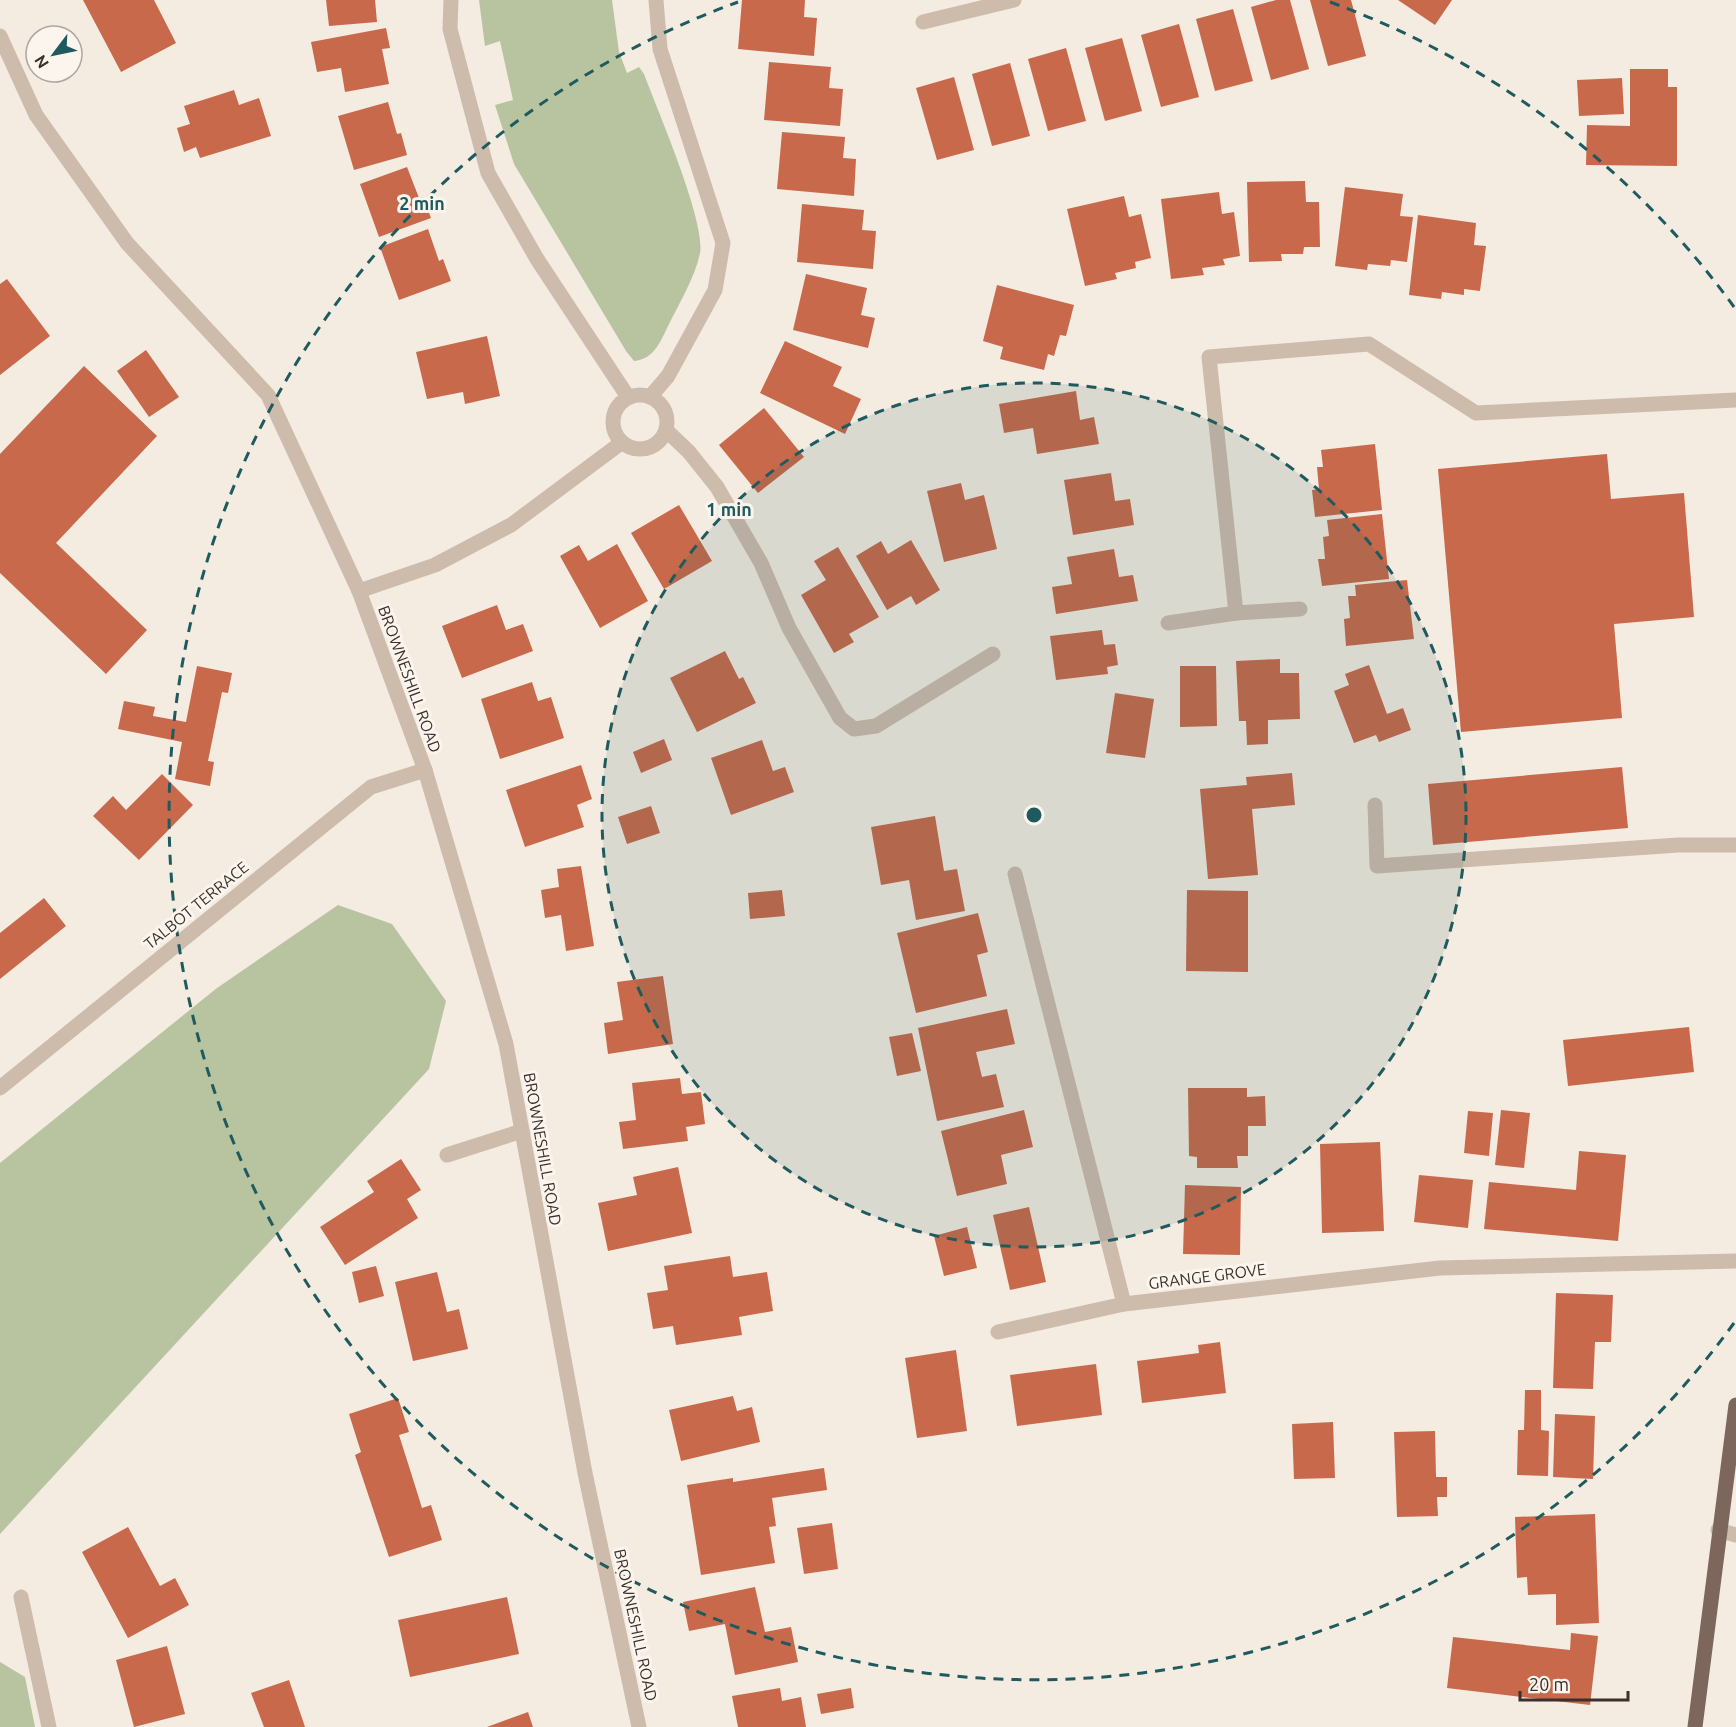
<svg xmlns="http://www.w3.org/2000/svg" width="1736" height="1727" viewBox="0 0 1736 1727" font-family="Ubuntu,sans-serif">
<style>
.green{fill:#b8c4a0}
.building{fill:#c8694b}
.lines{fill:none;stroke-linecap:round;stroke-linejoin:round}
.minor{stroke:#cdbbac;stroke-width:15}
.major{stroke:#7d675c;stroke-width:15}
.ring{fill:none;stroke:#1f5a5e;stroke-width:3;stroke-dasharray:10 8}
.labels{text-anchor:middle;dominant-baseline:central;stroke-width:6;stroke-linejoin:round;paint-order:stroke}
.street-label{font-size:16px;fill:#3b302b;stroke:#fbf5ee}
.centre{fill:#1f5a5e;stroke:#fbf5ee;stroke-width:3}
.ring-label{font-size:18px;text-anchor:middle;font-weight:bold;fill:#1f5a5e;stroke:#fbf5ee;stroke-width:6;stroke-linejoin:round;paint-order:stroke}
</style>
<rect width="100%" height="100%" fill="#f4ebe1"/>
<g class="green">
<path d="M479,0H612L619,52L627,73L639,67L644,74C657,109 706,222 700,253C695,277 680,302 669,324C661,340 655,359 634,361L626,351L514,164L495,105L513,100L500,41L485,46Z"/>
<path d="M338,905L392,924L446,1001L429,1069L0,1534V1163L217,988Z"/>
<path d="M0,1662L25,1677L35,1727H0Z"/>
</g>
<g class="building">
<path d="M83,0H154L176,43L121,72Z"/>
<path d="M326,0H375L377,22L329,26Z"/>
<path d="M742,0H805L804,17L817,18L814,56L738,49Z"/>
<path d="M1276,0H1290L1309,69L1271,80L1251,7Z"/>
<path d="M1310,0H1351L1366,56L1328,66Z"/>
<path d="M1398,0H1452L1435,25Z"/>
<path d="M1233,9L1253,81L1215,91L1196,19Z"/>
<path d="M1179,24L1199,97L1161,107L1141,35Z"/>
<path d="M386,28L390,48L382,49L389,84L345,92L341,68L317,72L311,42Z"/>
<path d="M1122,38L1142,111L1105,121L1085,48Z"/>
<path d="M1066,48L1086,121L1048,131L1028,59Z"/>
<path d="M769,62L831,67L829,88L843,89L840,126L764,120Z"/>
<path d="M1010,63L1030,136L992,146L972,74Z"/>
<path d="M1630,69H1668V87H1677V166L1586,165L1587,125L1630,126Z"/>
<path d="M954,77L974,150L937,160L916,88Z"/>
<path d="M1622,78L1624,114L1579,116L1577,80Z"/>
<path d="M234,90L239,105L259,98L271,136L200,158L196,147L184,152L177,128L190,124L184,106Z"/>
<path d="M388,102L397,134L401,133L407,155L354,170L338,116Z"/>
<path d="M782,132L845,137L843,158L856,159L854,196L777,189Z"/>
<path d="M407,167L419,198L423,197L431,218L379,237L360,184Z"/>
<path d="M1305,181L1306,202H1319L1320,247H1304L1303,254H1281L1282,261L1249,262L1247,182Z"/>
<path d="M1345,187L1403,194L1400,216L1413,217L1407,262L1391,260L1390,266L1368,264L1367,270L1335,266Z"/>
<path d="M1219,192L1222,214L1234,212L1240,256L1223,259L1225,265L1202,268L1204,275L1171,279L1161,199Z"/>
<path d="M1124,196L1129,217L1141,214L1151,258L1135,262L1136,268L1115,273L1117,279L1085,286L1067,209Z"/>
<path d="M802,204L864,210L862,230L876,231L873,269L797,262Z"/>
<path d="M1418,215L1476,223L1474,245L1486,246L1480,291L1464,289V295L1442,292L1441,299L1409,295Z"/>
<path d="M428,229L439,261L443,259L451,281L399,300L380,247Z"/>
<path d="M806,274L867,288L861,315L875,318L868,348L793,330Z"/>
<path d="M7,279L50,336L0,375V284Z"/>
<path d="M997,285L1074,305L1066,336L1060,335L1054,356L1048,354L1044,370L1000,359L1003,347L983,341Z"/>
<path d="M487,336L500,396L465,404L463,392L427,399L416,352Z"/>
<path d="M785,341L842,367L833,386L861,399L845,434L760,393Z"/>
<path d="M146,350L179,397L149,417L117,371Z"/>
<path d="M84,366L157,436L56,543L147,630L106,674L0,573V454Z"/>
<path d="M1076,391L1080,420L1094,417L1099,444L1037,454L1033,428L1004,433L999,404Z"/>
<path d="M764,408L804,457L758,493L719,445Z"/>
<path d="M1375,444L1382,510L1315,517L1312,490L1319,489L1317,467H1323L1321,450Z"/>
<path d="M1607,454L1611,499L1684,493L1694,617L1614,624L1622,718L1461,732L1438,469Z"/>
<path d="M1111,473L1115,501L1130,499L1134,525L1073,535L1064,480Z"/>
<path d="M961,483L965,500L984,495L997,549L944,562L927,491Z"/>
<path d="M679,505L712,561L664,589L631,533Z"/>
<path d="M1382,514L1389,579L1322,586L1318,559H1325L1323,537L1329,536L1327,520Z"/>
<path d="M911,540L940,590L916,605L911,596L887,610L856,556L881,541L888,554Z"/>
<path d="M617,544L648,601L600,628L560,556L579,545L588,561Z"/>
<path d="M838,547L879,617L849,634L854,642L834,653L801,595L826,580L814,561Z"/>
<path d="M1114,549L1119,577L1133,575L1138,601L1056,614L1052,587L1072,584L1067,557Z"/>
<path d="M1407,580L1414,639L1346,646L1344,619L1350,618L1348,596H1356L1355,585Z"/>
<path d="M497,605L506,630L523,624L533,651L462,678L442,626Z"/>
<path d="M1102,630L1104,645L1115,644L1118,665L1107,667L1108,674L1056,680L1050,636Z"/>
<path d="M725,651L739,679L743,677L756,703L697,732L670,678Z"/>
<path d="M1280,659V673H1299L1300,719L1268,720V744L1247,745L1246,721H1239L1236,661Z"/>
<path d="M1369,665L1387,714L1403,708L1411,730L1379,742L1376,735L1354,743L1334,691L1349,685L1345,674Z"/>
<path d="M197,666L232,673L228,693L222,692L208,761L214,762L210,786L175,779L182,742L118,729L124,701L155,707L153,716L186,722Z"/>
<path d="M1180,666H1216L1217,726L1180,727Z"/>
<path d="M532,682L538,701L551,697L564,738L500,759L481,699Z"/>
<path d="M1115,693L1154,699L1145,758L1106,753Z"/>
<path d="M664,739L672,760L641,773L633,752Z"/>
<path d="M762,740L773,771L785,767L794,792L731,815L711,758Z"/>
<path d="M581,765L592,799L577,805L584,827L525,847L506,790Z"/>
<path d="M1622,767L1628,828L1433,845L1428,784Z"/>
<path d="M1292,773L1295,805L1252,809L1258,875L1208,879L1200,789L1247,785L1246,777Z"/>
<path d="M162,774L193,805L139,860L93,816L113,796L126,810Z"/>
<path d="M651,806L660,833L627,844L618,817Z"/>
<path d="M935,816L944,871L957,869L965,911L916,920L909,880L881,885L871,827Z"/>
<path d="M581,866L594,946L566,951L561,915L545,918L541,890L559,887L557,869Z"/>
<path d="M782,890L785,916L750,919L748,893Z"/>
<path d="M1187,890L1248,891V972L1186,971Z"/>
<path d="M44,898L66,926L0,979V933Z"/>
<path d="M978,913L988,952L977,955L987,996L916,1013L897,933Z"/>
<path d="M663,976L673,1044L608,1054L604,1023L623,1020L617,982Z"/>
<path d="M1007,1009L1015,1044L976,1052L982,1077L996,1074L1004,1107L937,1121L918,1028Z"/>
<path d="M1689,1027L1694,1072L1568,1086L1563,1040Z"/>
<path d="M912,1033L921,1071L897,1076L889,1037Z"/>
<path d="M680,1078L682,1094L701,1092L705,1124L686,1127L688,1141L623,1149L619,1122L636,1120L632,1083Z"/>
<path d="M1188,1088H1247V1097L1265,1096L1266,1126H1248V1156H1237L1238,1168H1197V1157L1189,1156Z"/>
<path d="M1024,1110L1033,1147L1001,1155L1007,1184L957,1196L941,1131Z"/>
<path d="M1501,1110L1530,1113L1524,1168L1495,1165Z"/>
<path d="M1468,1111L1493,1113L1489,1156L1464,1153Z"/>
<path d="M1380,1142L1384,1231L1322,1233L1320,1144Z"/>
<path d="M1579,1151L1626,1155L1618,1241L1484,1229L1489,1182L1576,1190Z"/>
<path d="M401,1159L421,1190L407,1199L418,1218L345,1265L320,1227L374,1192L367,1181Z"/>
<path d="M678,1167L692,1233L608,1251L598,1203L637,1195L633,1177Z"/>
<path d="M1419,1175L1473,1180L1468,1228L1414,1222Z"/>
<path d="M1185,1185L1241,1187L1240,1255L1183,1254Z"/>
<path d="M1029,1207L1046,1282L1010,1290L993,1215Z"/>
<path d="M967,1227L977,1268L944,1276L934,1236Z"/>
<path d="M730,1256L733,1277L767,1272L773,1311L739,1317L742,1335L676,1345L673,1326L653,1329L647,1293L668,1290L664,1266Z"/>
<path d="M376,1266L384,1296L359,1303L352,1272Z"/>
<path d="M437,1272L447,1312L459,1309L468,1349L413,1361L395,1282Z"/>
<path d="M1556,1293L1613,1295L1611,1342H1595L1593,1389L1553,1388Z"/>
<path d="M1220,1342L1226,1393L1142,1403L1137,1361L1199,1353L1198,1345Z"/>
<path d="M956,1350L967,1431L917,1438L905,1358Z"/>
<path d="M1096,1364L1102,1415L1017,1426L1010,1375Z"/>
<path d="M1525,1390H1541V1430L1549,1431L1548,1476L1517,1475L1518,1430H1524Z"/>
<path d="M733,1396L737,1411L752,1407L760,1442L681,1461L669,1410Z"/>
<path d="M398,1398L409,1432L399,1435L412,1476L422,1508L431,1505L442,1540L389,1557L355,1455L361,1452L349,1414Z"/>
<path d="M1555,1414L1595,1416L1593,1479L1553,1477Z"/>
<path d="M1333,1422L1335,1478L1294,1479L1292,1424Z"/>
<path d="M1435,1431L1436,1477H1447V1497H1437L1438,1516L1397,1517L1394,1432Z"/>
<path d="M824,1468L827,1490L772,1498L776,1526L769,1527L775,1563L701,1575L687,1485L733,1478V1482Z"/>
<path d="M1595,1514L1599,1623L1556,1625V1594L1528,1595L1527,1577L1517,1578L1515,1517Z"/>
<path d="M832,1523L838,1569L804,1574L797,1528Z"/>
<path d="M128,1527L160,1586L175,1578L189,1605L128,1638L82,1552Z"/>
<path d="M755,1587L765,1632L791,1627L798,1662L735,1675L725,1624L689,1631L683,1602Z"/>
<path d="M507,1597L519,1654L410,1677L398,1620Z"/>
<path d="M1571,1633L1598,1636L1590,1705L1447,1688L1453,1637L1570,1650Z"/>
<path d="M167,1646L185,1714L134,1727L116,1660Z"/>
<path d="M289,1680L305,1727H264L251,1693Z"/>
<path d="M780,1688L782,1701L801,1697L806,1727H738L732,1696Z"/>
<path d="M851,1688L854,1708L821,1714L817,1694Z"/>
<path d="M528,1712L533,1727H487Z"/>
</g>
<g class="lines">
<g class="minor">
<path d="M451,0L450,29L488,173L537,259L628,397"/>
<path d="M923,22L1014,0"/>
<path d="M0,36L36,115L127,243L268,395L359,591L425,770L506,1044L585,1473L639,1727"/>
<circle cx="640" cy="422" r="27"/>
<path d="M650,397L668,376L715,290L723,243L660,49L656,0"/>
<path d="M666,430L689,452L717,487L761,563L789,628L840,718L854,729L876,726L993,654"/>
<path d="M359,591L435,565L511,525L621,443"/>
<path d="M1300,609L1236,613L1209,357L1369,344L1476,413L1736,400"/>
<path d="M1168,623L1236,613"/>
<path d="M1375,805L1377,866L1678,845H1736"/>
<path d="M1015,874L1124,1304L1440,1268L1736,1261"/>
<path d="M0,1088L371,787L425,770"/>
<path d="M447,1155L522,1131"/>
<path d="M998,1332L1124,1304"/>
<path d="M1718,1530L1736,1535"/>
<path d="M21,1597L49,1727"/>
</g>
<path class="major" d="M1695,1727L1736,1405"/>
</g>
<circle cx="1034" cy="815" r="432" fill="#1f5a5e" fill-opacity=".12"/>
<g class="ring">
<circle cx="1034" cy="815" r="432"/>
<path d="M1734 1323A865 865 0 1 1 738 2M1330 2A865 865 0 0 1 1734 307"/>
</g>
<g class="labels">
<g class="street-label">
<text transform="translate(410 679) rotate(70)">BROWNESHILL ROAD</text>
<text transform="translate(196 905) rotate(-39)">TALBOT TERRACE</text>
<text transform="translate(543 1149) rotate(80)">BROWNESHILL ROAD</text>
<text transform="translate(1207 1276) rotate(-7)">GRANGE GROVE</text>
<text transform="translate(636 1625) rotate(78)">BROWNESHILL ROAD</text>
</g>
</g>
<circle cx="1034" cy="815" r="9" class="centre"/>
<g class="ring-label">
<text x="422" y="210">2 min</text>
<text x="729" y="516">1 min</text>
</g>
<g transform="translate(54 54) rotate(238)"><circle r="28" fill="#fbf5ee" stroke="#aea6a0" stroke-width="1.5"/>
<path d="M0-4.5L10 22L0 15L-10 22Z" fill="#1f5a5e"/>
<text y="-9" font-size="16" font-weight="bold" text-anchor="middle" fill="#3b302b">N</text>
</g>
<path d="M1520 1691v9h108v-9" fill="none" stroke="#3b302b" stroke-width="3"/>
<text x="1529" y="1691" font-size="18" fill="#3b302b" stroke="#fbf5ee" stroke-width="4.5" paint-order="stroke">20 m</text>
</svg>
